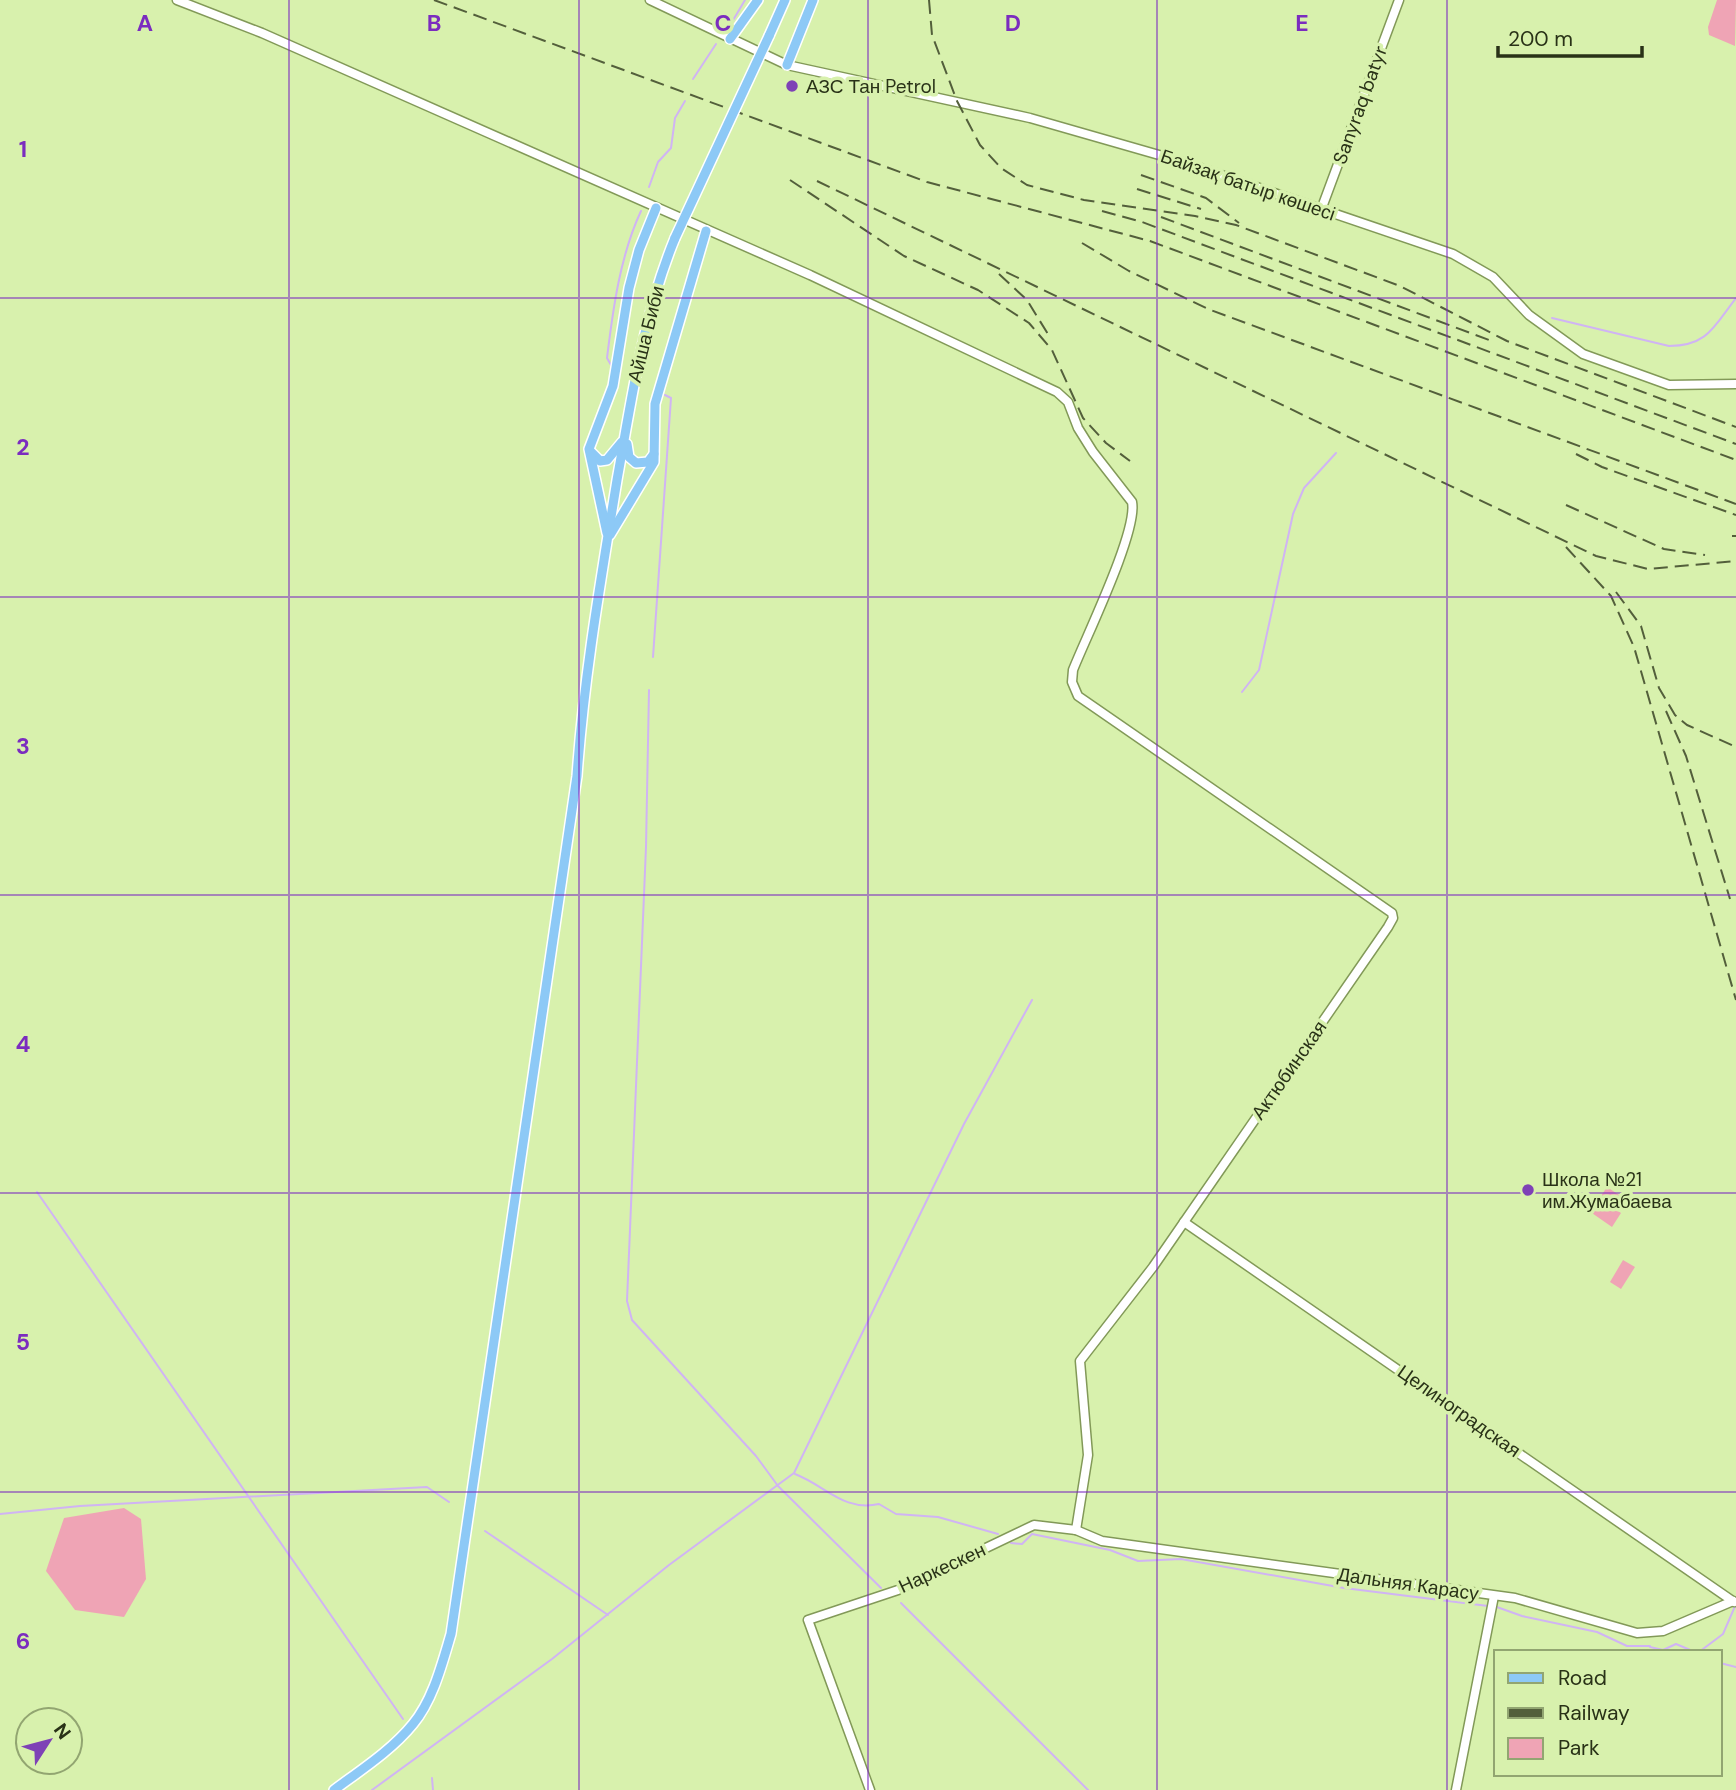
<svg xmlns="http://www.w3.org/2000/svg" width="1736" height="1790" viewBox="0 0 1736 1790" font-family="'DM Sans',sans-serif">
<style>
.green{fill:#efa4b5}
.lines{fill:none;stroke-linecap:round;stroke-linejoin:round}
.stream{stroke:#d0b4f4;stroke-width:2}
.secondary-casing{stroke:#829958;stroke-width:11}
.primary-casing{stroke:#fff;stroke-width:12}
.secondary{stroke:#fff;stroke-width:8}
.primary{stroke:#8dc9f6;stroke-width:9}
.rail{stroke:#535f3b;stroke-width:2;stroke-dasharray:14 7;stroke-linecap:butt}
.primary-bridge-casing{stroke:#fff;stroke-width:12;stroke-linecap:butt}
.primary-bridge{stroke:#8dc9f6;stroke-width:9}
.grid{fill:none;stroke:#7b2cbf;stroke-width:2;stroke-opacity:0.55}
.poi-dot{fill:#7e41b6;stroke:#d8f1ad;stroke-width:2.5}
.labels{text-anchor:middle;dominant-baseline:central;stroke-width:7;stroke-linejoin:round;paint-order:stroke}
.poi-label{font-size:19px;fill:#293217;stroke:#d8f1ad;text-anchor:start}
.street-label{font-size:19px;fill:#293217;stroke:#d8f1ad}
.grid-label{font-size:23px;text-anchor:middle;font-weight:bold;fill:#7b2cbf;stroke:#d8f1ad;stroke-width:7;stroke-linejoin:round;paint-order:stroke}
</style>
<rect width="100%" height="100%" fill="#d8f1ad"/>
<g class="green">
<path d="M1717,0H1736L1735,46L1709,35L1708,27Z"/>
<path d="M1607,1187L1625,1199L1619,1209L1601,1196Z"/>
<path d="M1598,1198L1621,1213L1612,1227L1589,1211Z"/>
<path d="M1623,1260L1635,1267L1621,1289L1610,1282Z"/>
<path d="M124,1508L141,1519L146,1579L124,1617L75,1610L46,1571L64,1518Z"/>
</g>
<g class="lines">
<g class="stream">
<path d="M732,22L745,0"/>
<path d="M693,79L716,44"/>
<path d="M649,187L658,162L671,148L675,118L685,101"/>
<path d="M1552,318L1669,346C1708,346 1714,326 1736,298"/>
<path d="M611,365L607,358C613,309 620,256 641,211"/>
<path d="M653,657L671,398L665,395"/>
<path d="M649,690L646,847L627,1301L632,1320L756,1456L778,1486L881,1588"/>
<path d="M1242,692L1259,670L1293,514L1304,488L1336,453"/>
<path d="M37,1192L403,1719"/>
<path d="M795,1474C826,1486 844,1512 879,1504L896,1514L938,1517L998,1534"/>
<path d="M0,1514L80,1506L427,1487L449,1502"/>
<path d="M485,1531L608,1615"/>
<path d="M1011,1543L1022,1544L1032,1534L1110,1550L1138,1561L1181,1559L1344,1588L1488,1606"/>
<path d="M901,1603L1088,1790"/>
<path d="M1494,1606L1522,1616L1597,1632L1627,1646H1650"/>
<path d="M1650,1647L1663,1650L1676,1644L1695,1652"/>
<path d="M1699,1652L1723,1634L1736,1604"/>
<path d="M1720,1663L1736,1667"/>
<path d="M432,1778L433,1790"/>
<path d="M372,1790L552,1659L669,1565L794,1473L964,1124L1032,1000"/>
</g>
<defs>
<g id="secondary">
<path d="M177,0L262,33L810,275L1057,392L1068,402L1078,428L1093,452L1132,502C1138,531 1086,637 1073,670L1072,682L1078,696L1392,913L1393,918L1388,927L1153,1267L1080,1361L1088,1455L1076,1530"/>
<path d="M650,0L787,65L1030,118L1180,161L1453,254L1493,277L1529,315L1583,354L1669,385L1736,384"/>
<path d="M1321,210L1399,0"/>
<path d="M1184,1222L1734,1602"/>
<path d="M870,1790L808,1620L898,1590L1034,1525L1076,1530L1102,1541L1515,1598L1637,1633L1663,1631L1733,1601"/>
<path d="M1456,1790L1494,1596"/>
</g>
<g id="primary">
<path d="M769,36L785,0"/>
<path d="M730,39L758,0"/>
<path d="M787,65L813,0"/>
<path d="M627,444L629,457L636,463L648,462L654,454"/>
<path d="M590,451L600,461L607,460L622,442"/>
<path d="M607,533L589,449L613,386L629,288L639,250L656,208"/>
<path d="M610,535L654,462L655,404L706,231"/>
<path d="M334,1790C361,1770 392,1750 413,1724C433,1700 442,1664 451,1634L577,776C584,676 601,579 617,480C632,397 643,316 675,238"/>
</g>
</defs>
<use href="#secondary" class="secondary-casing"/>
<use href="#primary" class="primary-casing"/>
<use href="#secondary" class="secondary"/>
<use href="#primary" class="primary"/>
<g class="rail">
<path d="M434,0L927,182L1150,241L1736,460"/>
<path d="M929,0L932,35L957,101L980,145L1001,168L1027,185L1084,200L1195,216L1236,225L1400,286L1507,341L1736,427"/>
<path d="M1141,175L1206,198L1239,223"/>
<path d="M790,180L904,256L978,290L1029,323L1052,350L1083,418L1106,443L1130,461"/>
<path d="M817,181L1596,556L1648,569L1736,561"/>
<path d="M1137,189L1201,209"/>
<path d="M1102,211L1142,222L1736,444"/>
<path d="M1161,217L1489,340"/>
<path d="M1082,243L1129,271L1208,309L1736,504"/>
<path d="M999,274L1027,300L1051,339"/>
<path d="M1576,454L1602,467L1736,515"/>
<path d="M1566,505L1664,549L1705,555"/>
<path d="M1732,536H1736"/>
<path d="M1566,547L1611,596L1634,647L1736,1000"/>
<path d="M1616,592L1641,626L1659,688L1675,715L1687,725L1736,747"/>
<path d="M1666,711L1686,756L1730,899"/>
</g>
<defs>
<path id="primary-bridge" d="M675,238L769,36"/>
</defs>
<use href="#primary-bridge" class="primary-bridge-casing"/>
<use href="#primary-bridge" class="primary-bridge"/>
</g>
<path class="grid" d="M289,0V1790M579,0V1790M868,0V1790M1157,0V1790M1447,0V1790M0,298H1736M0,597H1736M0,895H1736M0,1193H1736M0,1492H1736"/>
<g class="poi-dot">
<circle cx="792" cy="86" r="7"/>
<circle cx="1528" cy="1190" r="7"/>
</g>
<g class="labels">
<g class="poi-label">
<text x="806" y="86">АЗС Тан Petrol</text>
<text x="1542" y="1179">Школа №21<tspan x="1542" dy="22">им.Жумабаева</tspan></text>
</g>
<g class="street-label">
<text transform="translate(1360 105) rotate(-70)">Sanyraq batyr</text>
<text transform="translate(1248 185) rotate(19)">Байзақ батыр көшесі</text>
<text transform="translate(646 334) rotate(-76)">Айша Биби</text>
<text transform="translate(1289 1070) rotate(-55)">Актюбинская</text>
<text transform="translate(1459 1411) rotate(35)">Целиноградская</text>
<text transform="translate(942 1568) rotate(-25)">Наркескен</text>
<text transform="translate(1408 1584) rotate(8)">Дальняя Карасу</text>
</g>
</g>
<g class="grid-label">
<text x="145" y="31">A</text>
<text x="434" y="31">B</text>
<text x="723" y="31">C</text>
<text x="1013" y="31">D</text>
<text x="1302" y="31">E</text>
<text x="23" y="157">1</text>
<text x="23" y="455">2</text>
<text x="23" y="754">3</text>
<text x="23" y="1052">4</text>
<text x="23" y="1350">5</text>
<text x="23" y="1649">6</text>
</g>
<rect x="1494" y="1650" width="228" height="126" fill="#d8f1ad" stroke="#92a571" stroke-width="2"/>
<rect x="1508" y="1673" width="35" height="10" fill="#8dc9f6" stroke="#92a571" stroke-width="2"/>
<text x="1558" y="1685" font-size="21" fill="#293217">Road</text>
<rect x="1508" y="1708" width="35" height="10" fill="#535f3b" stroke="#92a571" stroke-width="2"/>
<text x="1558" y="1720" font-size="21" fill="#293217">Railway</text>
<rect x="1508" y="1738" width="35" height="21" fill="#efa4b5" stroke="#92a571" stroke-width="2"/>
<text x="1558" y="1755" font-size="21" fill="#293217">Park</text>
<g transform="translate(49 1741) rotate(54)"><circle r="33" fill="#d8f1ad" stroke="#92a571" stroke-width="2"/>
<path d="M0-5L12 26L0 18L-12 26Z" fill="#7e41b6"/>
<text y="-10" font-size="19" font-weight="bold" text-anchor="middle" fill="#293217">N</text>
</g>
<path d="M1498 46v10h144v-10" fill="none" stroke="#293217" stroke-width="3.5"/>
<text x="1508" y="46" font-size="21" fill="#293217" stroke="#d8f1ad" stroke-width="5" paint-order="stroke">200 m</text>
</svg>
